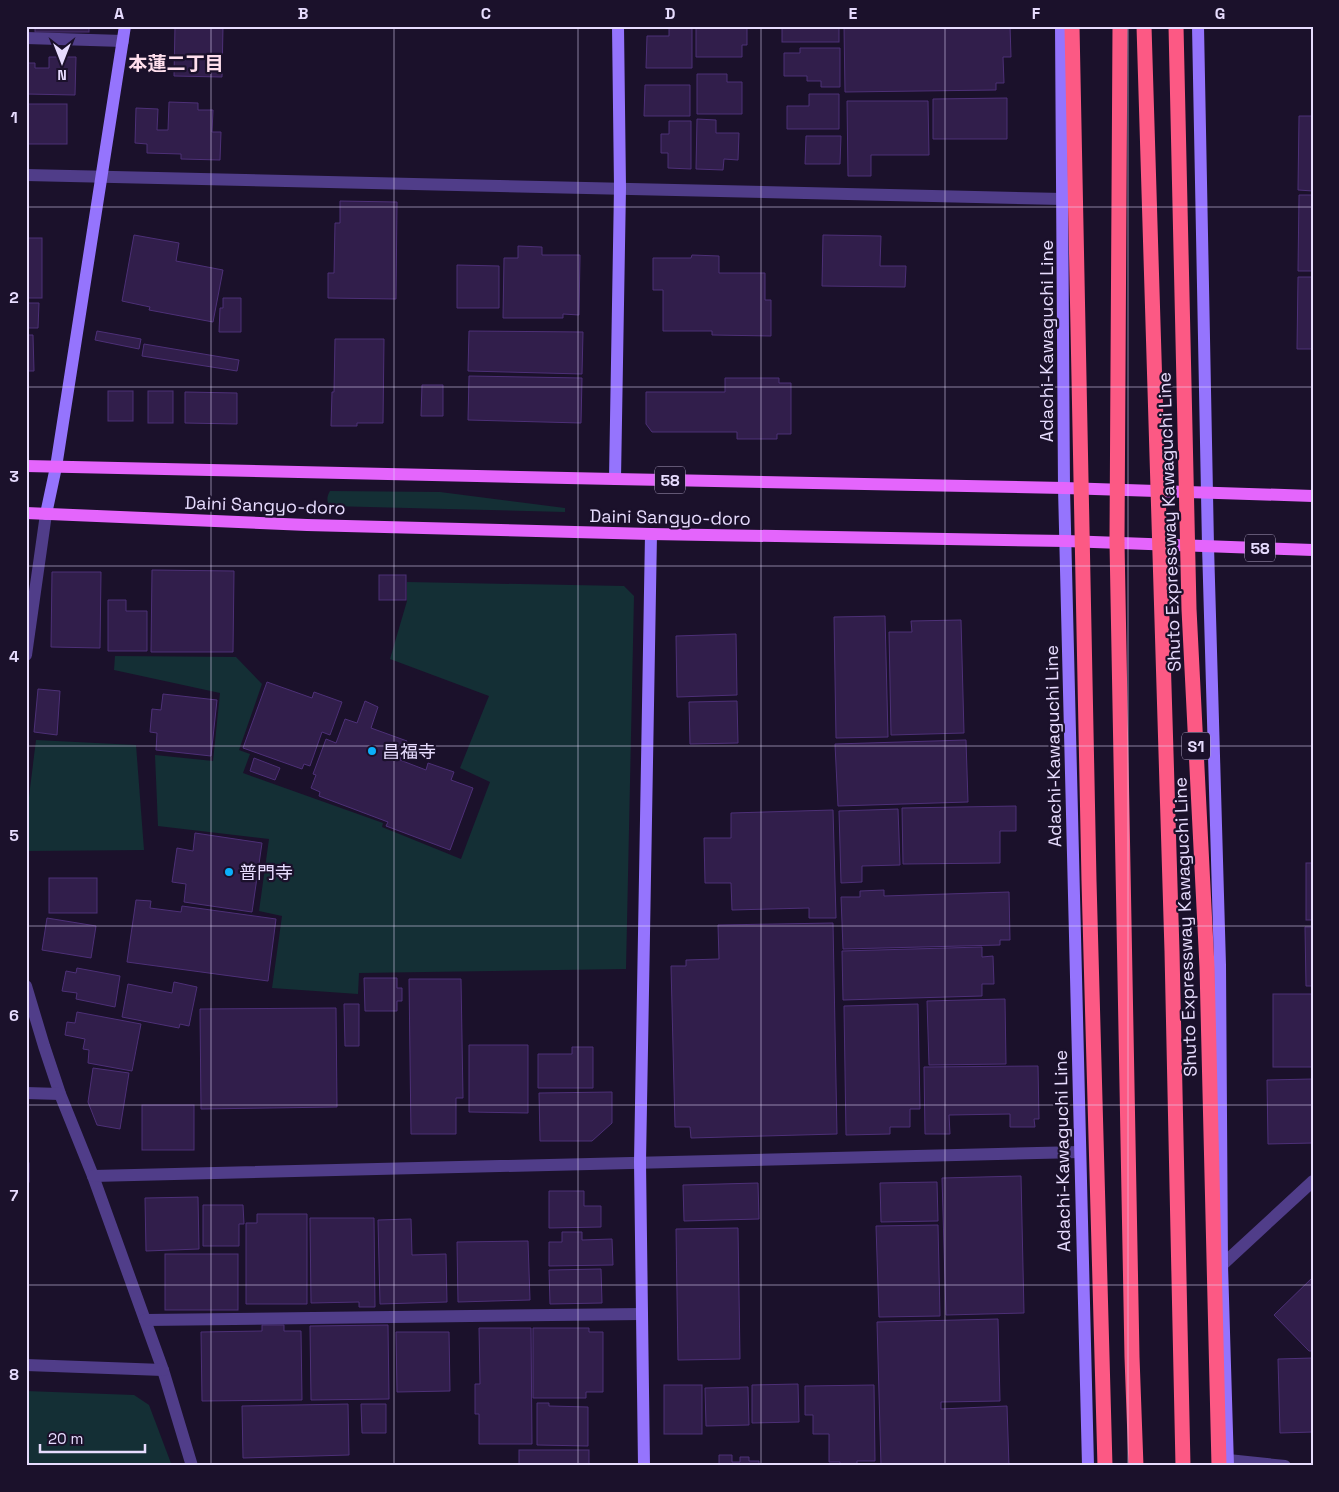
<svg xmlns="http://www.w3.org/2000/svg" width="1339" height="1492" viewBox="0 0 1339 1492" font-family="'Space Grotesk','Noto Sans JP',sans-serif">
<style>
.green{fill:#142f35}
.building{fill:#311e4b;stroke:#4d3077}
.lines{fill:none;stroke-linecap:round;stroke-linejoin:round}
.street{stroke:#503d89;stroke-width:12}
.secondary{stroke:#9574fd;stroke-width:12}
.primary{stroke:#e465fc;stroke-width:12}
.highway{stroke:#fc5984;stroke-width:15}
.highway-bridge{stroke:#fc5984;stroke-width:15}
.grid{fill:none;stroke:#e7dcfe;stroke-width:1;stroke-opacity:0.55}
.poi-dot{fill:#0bb0fb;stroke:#1b112b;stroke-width:2}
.labels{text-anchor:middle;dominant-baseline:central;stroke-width:4.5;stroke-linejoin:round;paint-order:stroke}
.shield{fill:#1b112b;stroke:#aa9fbf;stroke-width:1}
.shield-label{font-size:16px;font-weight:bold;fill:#e7dcfe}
.street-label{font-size:18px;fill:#e7dcfe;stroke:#1b112b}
.poi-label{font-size:18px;fill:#e7dcfe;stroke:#1b112b;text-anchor:start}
.neighbourhood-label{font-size:19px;font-weight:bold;fill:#fedeec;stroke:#1b112b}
.neatline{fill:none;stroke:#e7dcfe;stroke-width:2}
.grid-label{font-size:16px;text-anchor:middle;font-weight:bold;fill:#e7dcfe}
</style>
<rect width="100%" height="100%" fill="#1b112b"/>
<g class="green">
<path d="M330,491L440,492L565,508V512L330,506C326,501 327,496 330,491Z"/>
<path d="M407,582L624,586L634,596L626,969L359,973L358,994L272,988L282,916L259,911L269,839L158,826L155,755L213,761L220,693L114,670L115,656L236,657L262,684L239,750L250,754L243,773L383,823L382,827L461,859L490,782L460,768L489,696L390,659L407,601Z"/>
<path d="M36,740L136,745L144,850L28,851V805Z"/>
<path d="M26,1391L134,1395L149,1405L172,1466H26Z"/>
</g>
<g class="building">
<rect x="35" y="26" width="54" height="6"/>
<path d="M175,26H223L222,77L174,76Z"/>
<path d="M669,26H692V68H646L647,36H669Z"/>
<path d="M696,26H747V45H742V57H696Z"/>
<rect x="782" y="26" width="57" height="16"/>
<path d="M844,26H1010L1011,57H1003L1004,83H996V90L845,92Z"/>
<path d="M800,48H840V87H821V81H807V76H784V53H800Z"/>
<path d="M49,57H76L75,95L26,94V63H35V68H49Z"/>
<path d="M697,74H727V82H742V114H697Z"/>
<path d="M645,85H690V116H644Z"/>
<path d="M809,94H839V129H787V106H809Z"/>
<path d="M1007,98V139H933V99Z"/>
<path d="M847,101H928L929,155H871V176H848Z"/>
<path d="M169,102L198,103V110H213L212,132H221L220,160L181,159V154L147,153V144L135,143L136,108L158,109L157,130H168Z"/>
<rect x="26" y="104" width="41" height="40"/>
<path d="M1299,116H1313V191L1298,190Z"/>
<path d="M697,119L716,120V133H739L738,160L724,159L723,170L696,169Z"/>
<path d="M669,121H691V169L668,168V153H661V134H669Z"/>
<path d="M806,136H841L840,164H805Z"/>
<path d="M1299,195H1313V271H1298Z"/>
<path d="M340,201L397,202L396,299L328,298V273H334L335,223H340Z"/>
<path d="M134,235L179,243L176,261L223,270L213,322L149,310L150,307L122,301Z"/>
<path d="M823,235L881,236L880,266H906L905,287L822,286Z"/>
<rect x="26" y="238" width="16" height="60"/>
<path d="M518,246L542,247V255H580L579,315L563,314V318H503L504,258H518Z"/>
<path d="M692,255L719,256V273H765V300H771V336L712,335V331H663V290H653V258H691Z"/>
<path d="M457,265L499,266V308H457Z"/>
<path d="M1298,277H1313V349H1297Z"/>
<path d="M223,298H241V332H219L220,308H223Z"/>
<path d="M26,303H39L38,328H26Z"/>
<path d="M97,331L141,339L139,349L95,340Z"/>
<path d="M469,331L583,332L582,374L468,371Z"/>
<path d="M26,335H33L34,371H26Z"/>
<path d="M335,339H384L383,423H357V426H331L332,392H334Z"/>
<path d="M144,344L239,360L237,371L142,356Z"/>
<path d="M469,376L582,378L581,423L468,420Z"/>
<path d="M725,378H779V383H791V434H777V439H737V432H652L646,424V392H725Z"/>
<path d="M422,385H443V416H421Z"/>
<rect x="108" y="391" width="25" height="30"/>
<rect x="148" y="391" width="25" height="32"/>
<path d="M185,392L237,393V424L185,423Z"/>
<path d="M152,570L234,571L233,652H151Z"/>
<path d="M52,572H101L100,648L51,647Z"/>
<rect x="379" y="575" width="27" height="25"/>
<path d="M108,600H126V611H147V651H108Z"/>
<path d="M885,616L888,737L836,738L834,617Z"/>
<path d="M961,620L964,733L891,735L889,632H912L911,621Z"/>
<path d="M736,634L737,695L677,697L676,636Z"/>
<path d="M267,682L312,698L314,692L342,702L330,735L322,732L310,766L304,764L302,769L243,748Z"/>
<path d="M38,689L60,691L57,735L34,732Z"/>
<path d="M163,694L217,700L211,756L156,750L157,733L150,732L152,709L161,710Z"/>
<path d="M365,701L378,707L371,728L407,741L400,760L426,770L428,763L454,772L451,780L473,788L450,850L386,826L388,822L319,796L320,792L311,788L316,775L313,774L326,739L336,743L345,719L357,723Z"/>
<path d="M737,701L738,743L690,744L689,702Z"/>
<path d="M966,740L968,802L838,806L835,744Z"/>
<path d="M254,758L280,768L275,780L250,771Z"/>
<path d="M1016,806V831H1000V863L903,864L902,808Z"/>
<path d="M898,809L900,865L862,866V882L841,883L839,811Z"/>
<path d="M833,810L836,918H809V908L732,910L731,883H705L704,838H731V813Z"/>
<path d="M195,833L262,843L252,912L184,902L186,884L172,882L177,848L193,851Z"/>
<rect x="1306" y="863" width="7" height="57"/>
<rect x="49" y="878" width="48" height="35"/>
<path d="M884,890V896L1009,892L1010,940H1000V945L843,949L841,897H860V891Z"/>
<path d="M136,900L151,901L150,908L181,912L182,906L276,919L268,981L127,962Z"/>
<path d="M47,918L96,926L91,958L42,950Z"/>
<path d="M833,923L837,1134L691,1138L690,1127H675L671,966H686V960L719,959L718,925Z"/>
<path d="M1305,927H1313V986H1306Z"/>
<path d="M982,947V957L993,956L994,984H982V996L843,1000L842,951Z"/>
<path d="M77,968L120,976L115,1007L76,999L77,993L62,991L66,971L76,973Z"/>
<path d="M364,978H397V988H402V1001H397V1011H365Z"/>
<path d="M409,979H461L463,1098H456V1134H411Z"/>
<path d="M174,982L197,987L189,1026L180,1024L179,1028L122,1017L128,984L172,993Z"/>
<rect x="1273" y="994" width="40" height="73"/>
<path d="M1005,999L1006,1064L929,1065L927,1001Z"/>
<path d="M344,1004H359V1046H345Z"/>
<path d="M918,1004L920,1109H910V1127H890V1134L846,1135L844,1006Z"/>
<path d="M336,1008L337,1107L201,1109L200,1009Z"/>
<path d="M77,1012L141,1024L132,1071L88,1063L89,1050L83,1049L85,1039L65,1035L67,1022L75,1023Z"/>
<path d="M469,1045H528V1113L469,1112Z"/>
<path d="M572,1047H593V1088H538V1054H572Z"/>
<path d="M1038,1066L1039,1119H1034L1035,1127H1010V1114L949,1115L950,1134H925L924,1067Z"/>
<path d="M93,1068L129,1073L120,1129L97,1125L88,1102Z"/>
<path d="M1312,1079L1313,1143L1268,1144L1267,1080Z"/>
<path d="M612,1092V1123L592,1141H540L539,1093Z"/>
<rect x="142" y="1105" width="52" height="45"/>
<rect x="26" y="1163" width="3" height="19"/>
<path d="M1021,1176L1024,1313L946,1315L942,1178Z"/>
<path d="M937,1182L938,1221L881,1222L880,1183Z"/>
<path d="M758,1183L759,1219L684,1221L683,1185Z"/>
<path d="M549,1191H584V1206H601V1227L549,1228Z"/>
<path d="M198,1197L199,1249L146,1251L145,1198Z"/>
<path d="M203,1205H243L244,1224H239V1246H203Z"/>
<path d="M257,1214H307V1304H246V1223H257Z"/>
<path d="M310,1218H374L375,1307H359V1302L311,1303Z"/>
<path d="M411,1219L412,1255L446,1254L447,1302L380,1304L378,1220Z"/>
<path d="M938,1225L940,1316L879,1317L876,1226Z"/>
<path d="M738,1228L740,1359L678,1360L676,1229Z"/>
<path d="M562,1232H582V1240L612,1239L613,1265L549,1266V1242H562Z"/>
<path d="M528,1241L530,1300L458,1302L457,1242Z"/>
<rect x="165" y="1254" width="73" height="56"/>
<path d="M601,1269L602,1303L550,1304L549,1270Z"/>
<path d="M1313,1277V1351H1309L1274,1315Z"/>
<path d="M998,1319L1000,1401L941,1402V1409L1007,1406L1009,1466H881L877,1322Z"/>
<path d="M262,1325H284V1331H301L302,1400L202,1401L201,1332L262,1331Z"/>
<path d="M388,1325L389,1399L311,1400L310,1326Z"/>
<path d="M479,1328H531L532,1444H479V1414H475V1384H480Z"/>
<path d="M533,1328H589V1332H603V1392H586V1398H533Z"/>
<path d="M396,1332H449L450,1391L397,1392Z"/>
<path d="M1313,1358V1432L1280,1433L1278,1359Z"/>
<path d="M798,1384L799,1422L752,1423V1385Z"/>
<rect x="664" y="1385" width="38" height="49"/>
<path d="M874,1385L875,1461H857V1466H840V1462H829V1434H813V1415H805V1386Z"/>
<path d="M748,1387L749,1425L706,1426L705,1388Z"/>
<path d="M537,1403H549V1406L588,1407V1446L537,1445Z"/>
<path d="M348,1404L349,1455L243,1458L242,1406Z"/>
<path d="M361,1404H386V1433H362Z"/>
<rect x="519" y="1450" width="70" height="16"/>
<path d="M719,1455H732V1462H740V1457H749V1461H759V1466H719Z"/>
</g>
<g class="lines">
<g class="street">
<path d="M26,38L123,41"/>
<path d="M26,175L1063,199"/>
<path d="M26,655L46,514"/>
<path d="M26,986L44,1046L60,1094L93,1176L163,1370L192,1466"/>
<path d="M26,1093L60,1094"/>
<path d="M93,1176L1080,1152"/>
<path d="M1222,1265L1313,1181"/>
<path d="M145,1320L642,1314"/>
<path d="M26,1365L163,1370"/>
<path d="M1228,1460L1285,1466"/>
</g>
<g class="secondary">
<path d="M1061,26L1064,488L1088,1466"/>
<path d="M1198,26L1208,546L1220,965L1222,1265L1228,1466"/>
<path d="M615,479L620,188L618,26"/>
<path d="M46,514L56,467L125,26"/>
<path d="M644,1466L640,1162L651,534"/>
</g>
<g class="primary">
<path d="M26,466L615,479L1064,488L1313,496"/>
<path d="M26,513L307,525L651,534L1066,541L1313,550"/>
</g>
<g class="highway">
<path d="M1120,26L1117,542L1132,1357L1136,1466"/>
<path d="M1144,26L1172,951L1183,1466"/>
</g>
<g class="highway-bridge">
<path d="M1072,26L1089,881L1105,1466"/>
<path d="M1176,26L1189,609L1207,967L1219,1466"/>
</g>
</g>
<path class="grid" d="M211,26V1466M394,26V1466M578,26V1466M761,26V1466M945,26V1466M1128,26V1466M26,207H1313M26,387H1313M26,566H1313M26,746H1313M26,926H1313M26,1105H1313M26,1285H1313"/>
<g class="poi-dot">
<circle cx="372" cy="751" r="5"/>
<circle cx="229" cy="872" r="5"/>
</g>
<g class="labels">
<g class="shield">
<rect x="655" y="466.5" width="30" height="27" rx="4"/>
<rect x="1245" y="534.5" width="30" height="27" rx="4"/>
<rect x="1182" y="732.5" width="28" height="27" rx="4"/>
</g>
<g class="shield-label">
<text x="670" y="480">58</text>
<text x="1260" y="548">58</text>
<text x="1196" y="746">S1</text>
</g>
<g class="street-label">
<text transform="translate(1046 341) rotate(-90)">Adachi-Kawaguchi Line</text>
<text transform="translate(265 505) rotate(2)">Daini Sangyo-doro</text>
<text transform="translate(670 517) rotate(1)">Daini Sangyo-doro</text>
<text transform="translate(1169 522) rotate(-92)">Shuto Expressway Kawaguchi Line</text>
<text transform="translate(1053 746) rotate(-91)">Adachi-Kawaguchi Line</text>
<text transform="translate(1185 927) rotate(-92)">Shuto Expressway Kawaguchi Line</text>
<text transform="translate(1062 1151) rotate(-91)">Adachi-Kawaguchi Line</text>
</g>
<g class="poi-label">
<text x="382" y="751">昌福寺</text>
<text x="239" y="872">普門寺</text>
</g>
<g class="neighbourhood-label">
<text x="176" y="63">本蓮二丁目</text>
</g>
</g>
<rect width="1339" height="1492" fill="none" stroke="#1b112b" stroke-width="55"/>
<g transform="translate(62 62) rotate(180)" stroke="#1b112b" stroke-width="4" paint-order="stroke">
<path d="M0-4L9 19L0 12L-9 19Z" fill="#e7dcfe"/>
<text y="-8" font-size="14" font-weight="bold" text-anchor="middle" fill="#e7dcfe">N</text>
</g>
<path d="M40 1444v8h105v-8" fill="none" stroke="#e7dcfe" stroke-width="2.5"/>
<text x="48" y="1444" font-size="15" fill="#e7dcfe" stroke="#1b112b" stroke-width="4" paint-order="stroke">20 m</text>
<rect x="28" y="28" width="1284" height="1436" class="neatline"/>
<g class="grid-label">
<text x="119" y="19">A</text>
<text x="303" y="19">B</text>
<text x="486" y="19">C</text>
<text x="670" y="19">D</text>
<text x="853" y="19">E</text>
<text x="1036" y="19">F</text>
<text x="1220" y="19">G</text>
<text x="14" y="123">1</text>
<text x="14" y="303">2</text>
<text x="14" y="482">3</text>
<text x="14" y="662">4</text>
<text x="14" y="841">5</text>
<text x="14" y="1021">6</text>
<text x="14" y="1201">7</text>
<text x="14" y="1380">8</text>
</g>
</svg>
